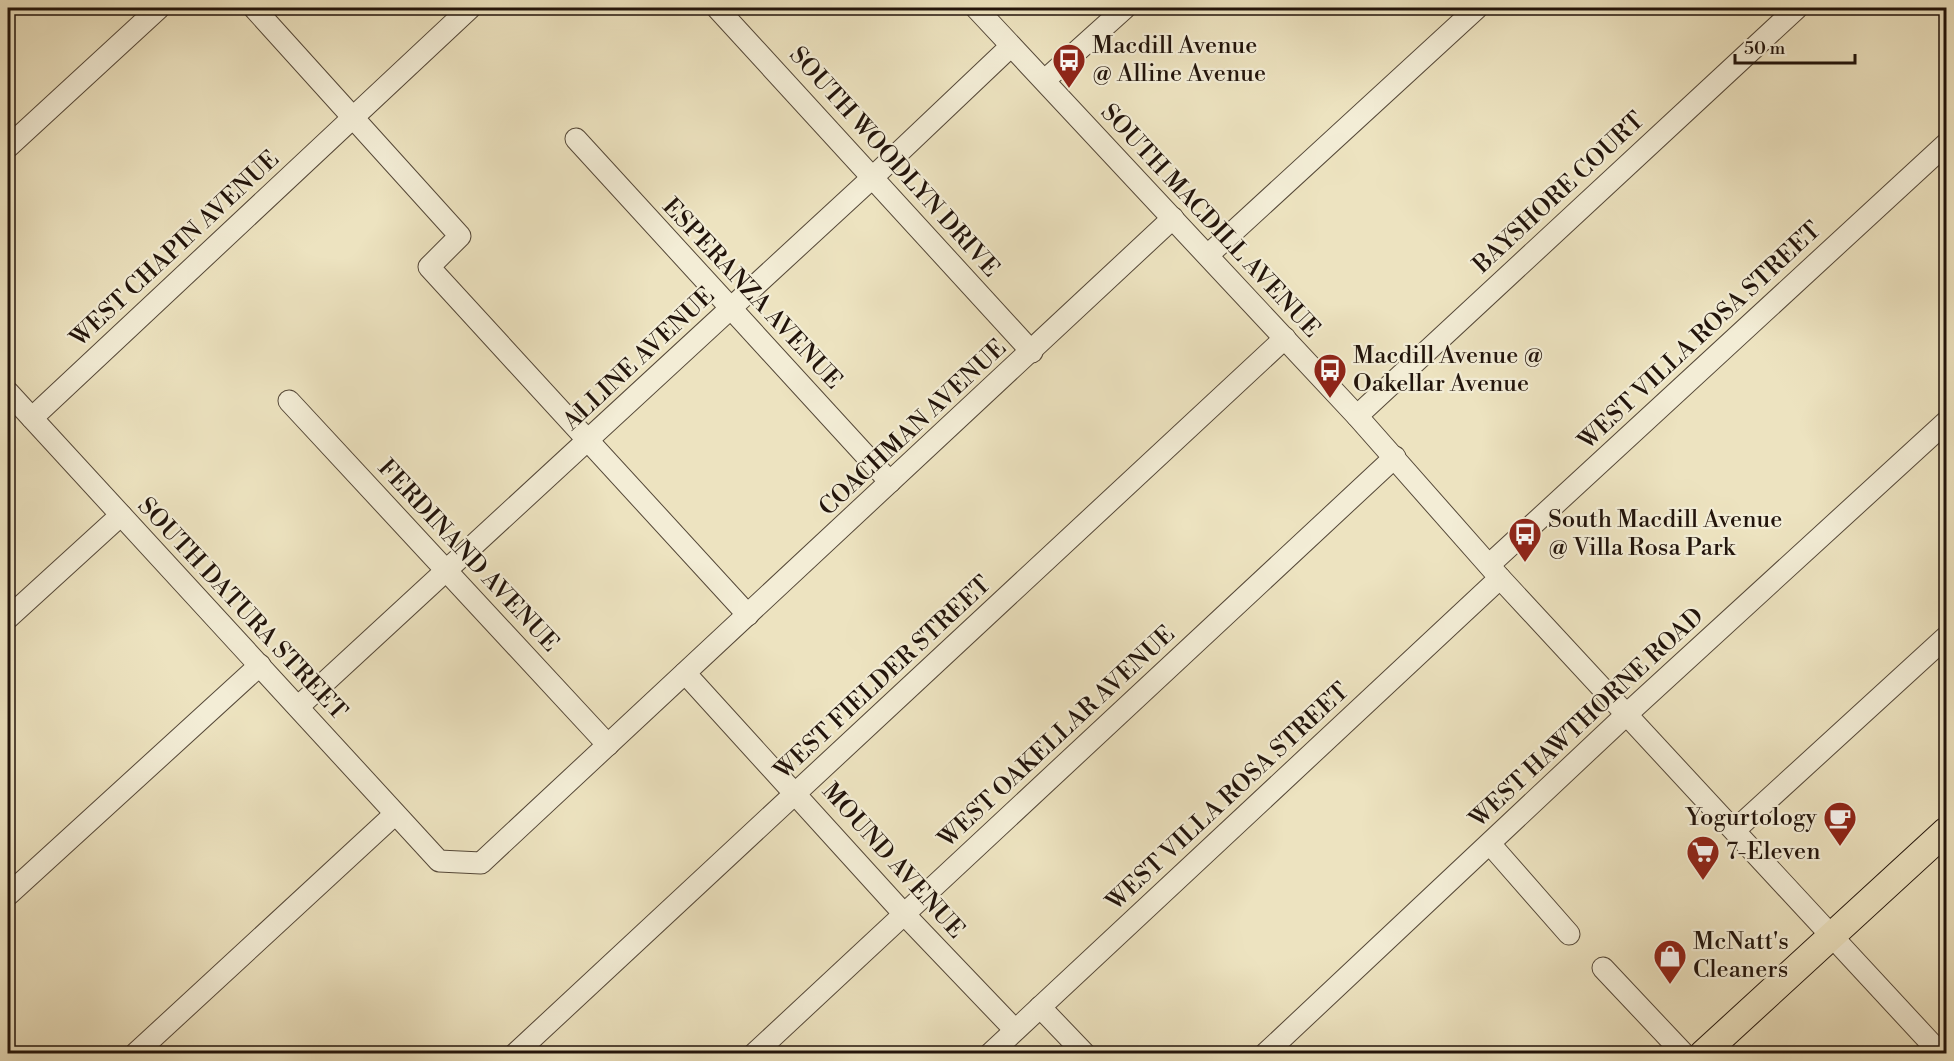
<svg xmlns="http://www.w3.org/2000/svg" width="1954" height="1061" viewBox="0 0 1954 1061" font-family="'Libre Bodoni',serif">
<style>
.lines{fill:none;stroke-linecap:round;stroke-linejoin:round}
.minor-casing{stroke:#554838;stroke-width:23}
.major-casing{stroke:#22140b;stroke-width:29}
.minor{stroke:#f3edd6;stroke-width:21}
.major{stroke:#ede3c0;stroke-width:27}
.labels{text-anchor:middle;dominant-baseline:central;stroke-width:4.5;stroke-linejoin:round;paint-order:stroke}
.poi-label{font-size:24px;fill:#22140b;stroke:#f3edd6;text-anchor:start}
.street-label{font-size:24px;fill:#22140b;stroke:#f3edd6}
</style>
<rect width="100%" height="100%" fill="#ede3c0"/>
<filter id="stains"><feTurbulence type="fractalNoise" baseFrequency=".00333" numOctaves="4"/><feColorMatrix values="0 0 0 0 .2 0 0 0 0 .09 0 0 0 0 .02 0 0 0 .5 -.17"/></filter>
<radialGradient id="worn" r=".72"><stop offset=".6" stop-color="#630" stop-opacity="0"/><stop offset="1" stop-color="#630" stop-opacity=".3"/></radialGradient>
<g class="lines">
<defs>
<g id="minor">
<path d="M254,8L460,236L429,267L748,615"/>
<path d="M717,8L1032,352"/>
<path d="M976,8L1357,416L1500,578L1941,1054"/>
<path d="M1045,80L1125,8"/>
<path d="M576,139L890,482"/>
<path d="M8,147L159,8"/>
<path d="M1208,255L1477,8"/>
<path d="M8,392L439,861L481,863L1173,218"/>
<path d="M289,401L608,745"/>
<path d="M1357,416L1797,8"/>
<path d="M32,418L470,8"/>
<path d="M1489,565L1946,144"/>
<path d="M8,618L121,515"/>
<path d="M685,673L904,914L1015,1030"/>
<path d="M298,707L873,177L1011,46"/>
<path d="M1736,829L1946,637"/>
<path d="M1490,844L1569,934"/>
<path d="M8,895L260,665"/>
<path d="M1603,968L1684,1054"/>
<path d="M1040,1007L1085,1054"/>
<path d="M135,1054L394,815"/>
<path d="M515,1054L1285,338"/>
<path d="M754,1054L1395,457"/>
<path d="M990,1054L1500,578"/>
<path d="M1265,1054L1627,714L1946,422"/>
</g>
<path id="major" d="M1703,1054L1946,831"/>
</defs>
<use href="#minor" class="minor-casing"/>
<use href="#major" class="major-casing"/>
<use href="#minor" class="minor"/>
<use href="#major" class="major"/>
</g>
<defs>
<symbol id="bus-pin" viewBox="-11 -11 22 30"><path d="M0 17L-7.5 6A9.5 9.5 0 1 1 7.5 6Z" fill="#8f2418" stroke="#f3edd6"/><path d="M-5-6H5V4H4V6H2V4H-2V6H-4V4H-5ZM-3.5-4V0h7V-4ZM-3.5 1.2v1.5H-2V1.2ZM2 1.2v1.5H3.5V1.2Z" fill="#fff"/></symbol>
<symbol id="cafe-pin" viewBox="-11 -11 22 30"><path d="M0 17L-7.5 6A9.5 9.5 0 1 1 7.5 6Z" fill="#8f2418" stroke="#f3edd6"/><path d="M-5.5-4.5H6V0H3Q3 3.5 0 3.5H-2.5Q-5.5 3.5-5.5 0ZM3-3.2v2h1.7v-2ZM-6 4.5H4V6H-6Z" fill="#fff"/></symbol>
<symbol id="supermarket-pin" viewBox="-11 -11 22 30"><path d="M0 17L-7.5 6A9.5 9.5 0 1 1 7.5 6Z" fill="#8f2418" stroke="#f3edd6"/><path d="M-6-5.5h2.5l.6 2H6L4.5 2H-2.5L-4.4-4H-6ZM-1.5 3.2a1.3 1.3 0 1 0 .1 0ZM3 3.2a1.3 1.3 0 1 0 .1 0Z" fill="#fff"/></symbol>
<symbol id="shop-pin" viewBox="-11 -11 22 30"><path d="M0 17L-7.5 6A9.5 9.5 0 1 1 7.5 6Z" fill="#8f2418" stroke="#f3edd6"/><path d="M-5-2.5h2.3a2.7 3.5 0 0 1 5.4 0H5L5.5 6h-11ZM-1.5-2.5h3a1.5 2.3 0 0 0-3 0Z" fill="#fff"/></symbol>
</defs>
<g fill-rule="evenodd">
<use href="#bus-pin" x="1050" y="41" width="38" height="52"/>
<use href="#bus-pin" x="1311" y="351" width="38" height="52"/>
<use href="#bus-pin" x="1506" y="515" width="38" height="52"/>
<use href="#cafe-pin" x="1821" y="799" width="38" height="52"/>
<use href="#supermarket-pin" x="1684" y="833" width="38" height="52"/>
<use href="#shop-pin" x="1651" y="937" width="38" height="52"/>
</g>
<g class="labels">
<g class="poi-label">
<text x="1092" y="46">Macdill Avenue<tspan x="1092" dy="28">@ Alline Avenue</tspan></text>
<text x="1353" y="356">Macdill Avenue @<tspan x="1353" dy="28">Oakellar Avenue</tspan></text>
<text x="1548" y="520">South Macdill Avenue<tspan x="1548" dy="28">@ Villa Rosa Park</tspan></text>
<text x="1817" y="818" text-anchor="end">Yogurtology</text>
<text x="1726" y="852">7-Eleven</text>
<text x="1693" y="942">McNatt's<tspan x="1693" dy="28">Cleaners</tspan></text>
</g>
<g class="street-label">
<text transform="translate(894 162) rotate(48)">SOUTH WOODLYN DRIVE</text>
<text transform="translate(1559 193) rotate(-43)">BAYSHORE COURT</text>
<text transform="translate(1210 221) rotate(47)">SOUTH MACDILL AVENUE</text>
<text transform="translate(175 249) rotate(-43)">WEST CHAPIN AVENUE</text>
<text transform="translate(752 294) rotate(47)">ESPERANZA AVENUE</text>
<text transform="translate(1700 336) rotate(-43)">WEST VILLA ROSA STREET</text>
<text transform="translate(639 359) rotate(-43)">ALLINE AVENUE</text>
<text transform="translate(913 428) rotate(-43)">COACHMAN AVENUE</text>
<text transform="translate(468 556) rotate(47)">FERDINAND AVENUE</text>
<text transform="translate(242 609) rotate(47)">SOUTH DATURA STREET</text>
<text transform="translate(883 678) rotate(-43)">WEST FIELDER STREET</text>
<text transform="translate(1587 718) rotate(-43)">WEST HAWTHORNE ROAD</text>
<text transform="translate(1057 737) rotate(-43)">WEST OAKELLAR AVENUE</text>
<text transform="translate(1228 797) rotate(-43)">WEST VILLA ROSA STREET</text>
<text transform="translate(893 861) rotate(48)">MOUND AVENUE</text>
</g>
</g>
<rect width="1954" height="1061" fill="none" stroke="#ede3c0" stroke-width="30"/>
<rect x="9" y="9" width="1936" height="1043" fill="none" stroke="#22140b" stroke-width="3"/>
<rect x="15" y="15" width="1924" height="1031" fill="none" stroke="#22140b" stroke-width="1.5"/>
<path d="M1735 54v9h120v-9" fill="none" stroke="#22140b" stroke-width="3"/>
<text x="1744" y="54" font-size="18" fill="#22140b" stroke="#f3edd6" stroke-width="4.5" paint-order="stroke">50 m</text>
<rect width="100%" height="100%" filter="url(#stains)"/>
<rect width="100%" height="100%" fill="url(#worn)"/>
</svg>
